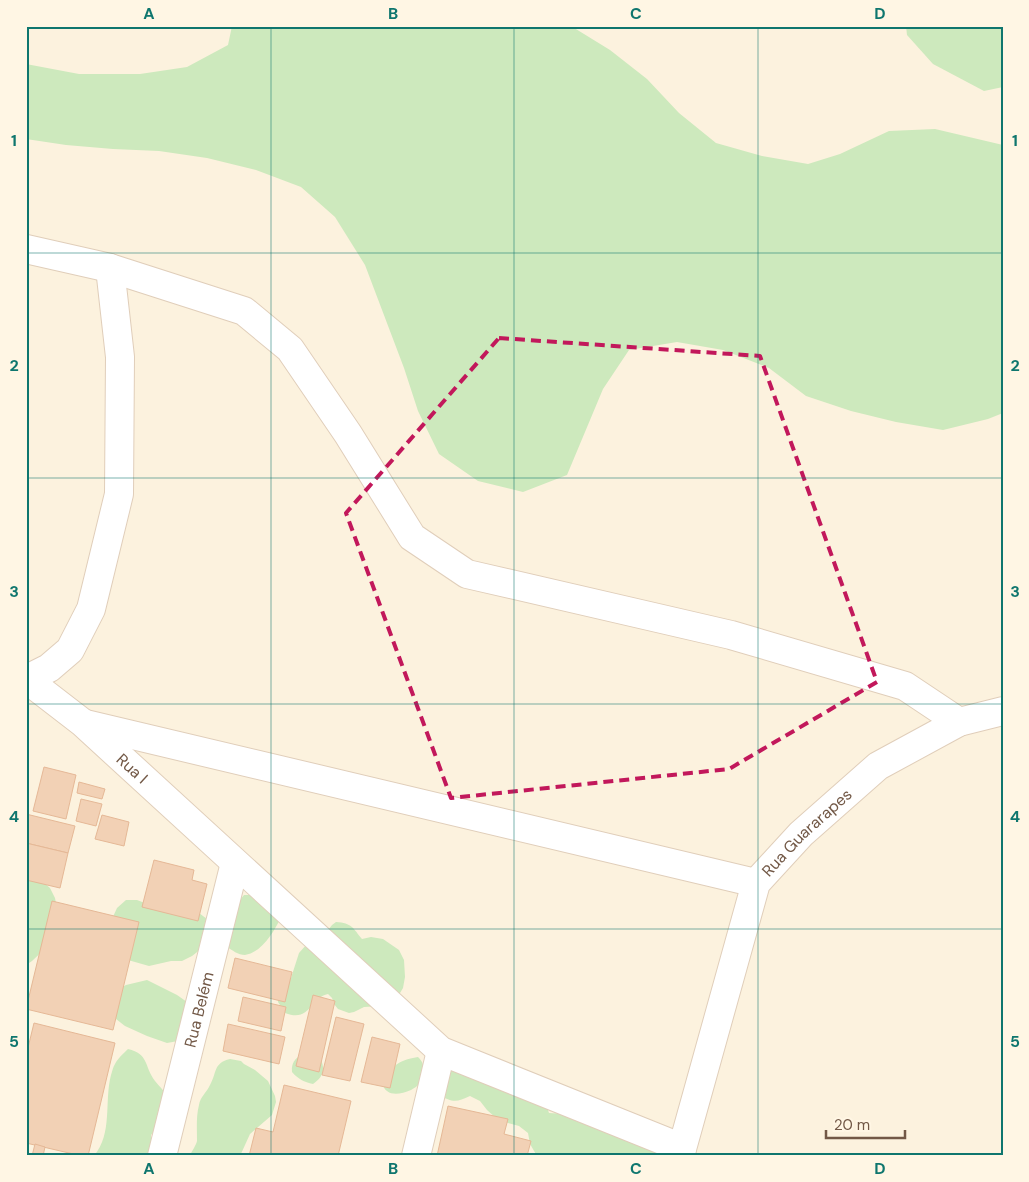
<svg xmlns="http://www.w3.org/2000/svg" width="1029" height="1182" viewBox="0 0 1029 1182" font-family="'DM Sans',sans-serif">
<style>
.green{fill:#cde9bd}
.building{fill:#f2d1b5;stroke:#e5b896}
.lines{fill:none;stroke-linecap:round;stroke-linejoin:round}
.minor-casing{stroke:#e0ceba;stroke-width:30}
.minor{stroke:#fff;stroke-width:28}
.marked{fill:none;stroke:#c2185b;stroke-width:4;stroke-dasharray:10 6;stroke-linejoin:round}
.grid{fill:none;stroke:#0f766e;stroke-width:1;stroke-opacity:0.55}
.labels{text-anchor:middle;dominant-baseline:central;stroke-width:4;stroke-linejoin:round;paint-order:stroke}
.street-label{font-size:16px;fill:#725846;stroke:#fff6e4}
.neatline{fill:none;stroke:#0f766e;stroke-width:2}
.grid-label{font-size:16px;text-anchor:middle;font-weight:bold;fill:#0f766e}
</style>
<rect width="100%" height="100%" fill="#fcf2de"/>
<g class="green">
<path d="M232,26H571L610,50L647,79L679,113L716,143L762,156L808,164L840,154L889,131L935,129L1003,145V413L988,419L943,430L896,422L851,411L806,396L769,368L723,350L677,342L629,350L603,389L567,475L523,492L478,481L439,454L418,411L404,368L365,265L335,217L301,187L256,170L207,158L159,151L113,149L66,145L26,139V64L79,74H140L187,67L228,45Z"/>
<path d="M906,26H1003V87L984,91L933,64L907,35Z"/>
<path d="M26,878L43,882L50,888L55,898L57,908L49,945L32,961L26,965Z"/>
<path d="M244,895H251L280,919C274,932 261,953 245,955C238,955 232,950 227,947L224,919Z"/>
<path d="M126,900H137L158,908L199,913L207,919L201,949L192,956L182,961H171L149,966L128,960L112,919L117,908Z"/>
<path d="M336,922C352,923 353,928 362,939L371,937L383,939L399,950L404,960L405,977L403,988L400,993L396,997L381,1006L364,1007L354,1012L349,1013L338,1009L334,1004L332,998L328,994C310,997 311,1023 285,1013L278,1002V996L280,991L291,978L299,953L307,944L325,934L332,925Z"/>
<path d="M147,980L177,995L187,1002L178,1041L167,1043L147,1036L125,1026L116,1019V991L126,985Z"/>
<path d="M128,1049C149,1054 144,1066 155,1081C159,1086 164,1091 168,1096L167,1117L151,1135V1145L147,1156H94C113,1133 104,1102 111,1075C112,1072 113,1067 115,1064C118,1058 124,1053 128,1049Z"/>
<path d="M303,1054H318C325,1066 326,1075 313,1084C304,1082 298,1079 292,1072C291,1063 295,1058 303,1054Z"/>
<path d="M418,1057C423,1062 424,1065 422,1071C422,1075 421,1080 420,1083C418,1086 414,1088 411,1090C399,1095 386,1097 382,1083C394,1065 396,1061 418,1057Z"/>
<path d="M230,1059L241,1061L244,1064L255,1070L268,1081L275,1096L276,1102L272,1115L250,1134L240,1156H190C192,1150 196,1146 197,1141C197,1130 196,1116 199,1105C200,1097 207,1092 210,1085C217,1073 213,1063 230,1059Z"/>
<path d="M444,1062L545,1102L549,1113L583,1115L661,1152V1156H537L530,1144L528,1133L519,1126L508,1123L496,1118L487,1110L480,1101L470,1096C456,1103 452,1102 439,1095Z"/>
</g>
<g class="building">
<path d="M44,767L76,775L66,819L33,811Z"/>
<path d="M79,782L105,789L102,799L77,793Z"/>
<path d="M81,799L102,804L96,826L76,821Z"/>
<path d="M26,814L75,826L68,853L26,843Z"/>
<path d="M102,815L129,822L124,846L95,839Z"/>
<path d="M26,843L68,853L60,888L26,880Z"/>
<path d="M154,860L194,870L192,880L207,884L198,921L142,907Z"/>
<path d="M52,901L139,922L113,1030L26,1009Z"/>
<path d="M235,958L292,972L285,1002L228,988Z"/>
<path d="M313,995L335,1001L319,1072L296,1066Z"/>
<path d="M243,997L286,1007L281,1031L238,1021Z"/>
<path d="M336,1017L364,1024L350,1081L322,1075Z"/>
<path d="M34,1023L115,1043L88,1156H82L26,1143V1056Z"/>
<path d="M228,1024L285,1037L279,1064L223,1051Z"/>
<path d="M372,1037L400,1044L390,1088L361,1082Z"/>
<path d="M284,1085L351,1101L338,1156H249L256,1128L273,1132Z"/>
<path d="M448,1106L508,1119L504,1134L531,1141L527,1156H437Z"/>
<path d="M35,1144L45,1147L43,1156H32Z"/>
</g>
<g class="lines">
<defs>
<g id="minor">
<path d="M26,249L110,268L244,311L290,349L348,434L412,537L467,574L731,635L905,686L959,722"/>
<path id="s1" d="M26,679L83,723L441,1051L682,1148"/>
<path d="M26,683L27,679L49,668L70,650L91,609L119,494L120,357L110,268"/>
<path d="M86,724L756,883"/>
<path id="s2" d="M162,1156L235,863"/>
<path d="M416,1156L441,1051"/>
<path id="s3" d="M680,1156L756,883L801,834L878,766L959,722L1003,711"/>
</g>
</defs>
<use href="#minor" class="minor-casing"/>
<use href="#minor" class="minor"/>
</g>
<path class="marked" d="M499,338L760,356L877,682L729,769L451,798L346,513Z"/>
<path class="grid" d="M271,26V1156M514,26V1156M758,26V1156M26,253H1003M26,478H1003M26,704H1003M26,929H1003"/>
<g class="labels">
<g class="street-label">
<text stroke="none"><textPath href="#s1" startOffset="139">Rua I</textPath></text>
<text stroke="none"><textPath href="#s3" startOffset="355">Rua Guararapes</textPath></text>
<text stroke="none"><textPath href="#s2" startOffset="151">Rua Belém</textPath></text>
</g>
</g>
<rect width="1029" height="1182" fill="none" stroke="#fff6e4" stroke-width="55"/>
<path d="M826 1130v8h79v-8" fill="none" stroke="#725846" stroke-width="2.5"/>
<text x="834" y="1130" font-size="15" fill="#725846" stroke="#fff6e4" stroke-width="4" paint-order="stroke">20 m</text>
<rect x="28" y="28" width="974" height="1126" class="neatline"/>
<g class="grid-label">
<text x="149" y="19">A</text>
<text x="393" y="19">B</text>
<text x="636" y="19">C</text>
<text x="880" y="19">D</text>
<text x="14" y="146">1</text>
<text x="1015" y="146">1</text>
<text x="14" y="371">2</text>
<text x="1015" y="371">2</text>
<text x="14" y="597">3</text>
<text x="1015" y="597">3</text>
<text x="14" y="822">4</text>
<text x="1015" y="822">4</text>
<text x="14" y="1047">5</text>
<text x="1015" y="1047">5</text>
<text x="149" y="1174">A</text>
<text x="393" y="1174">B</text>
<text x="636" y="1174">C</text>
<text x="880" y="1174">D</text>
</g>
</svg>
